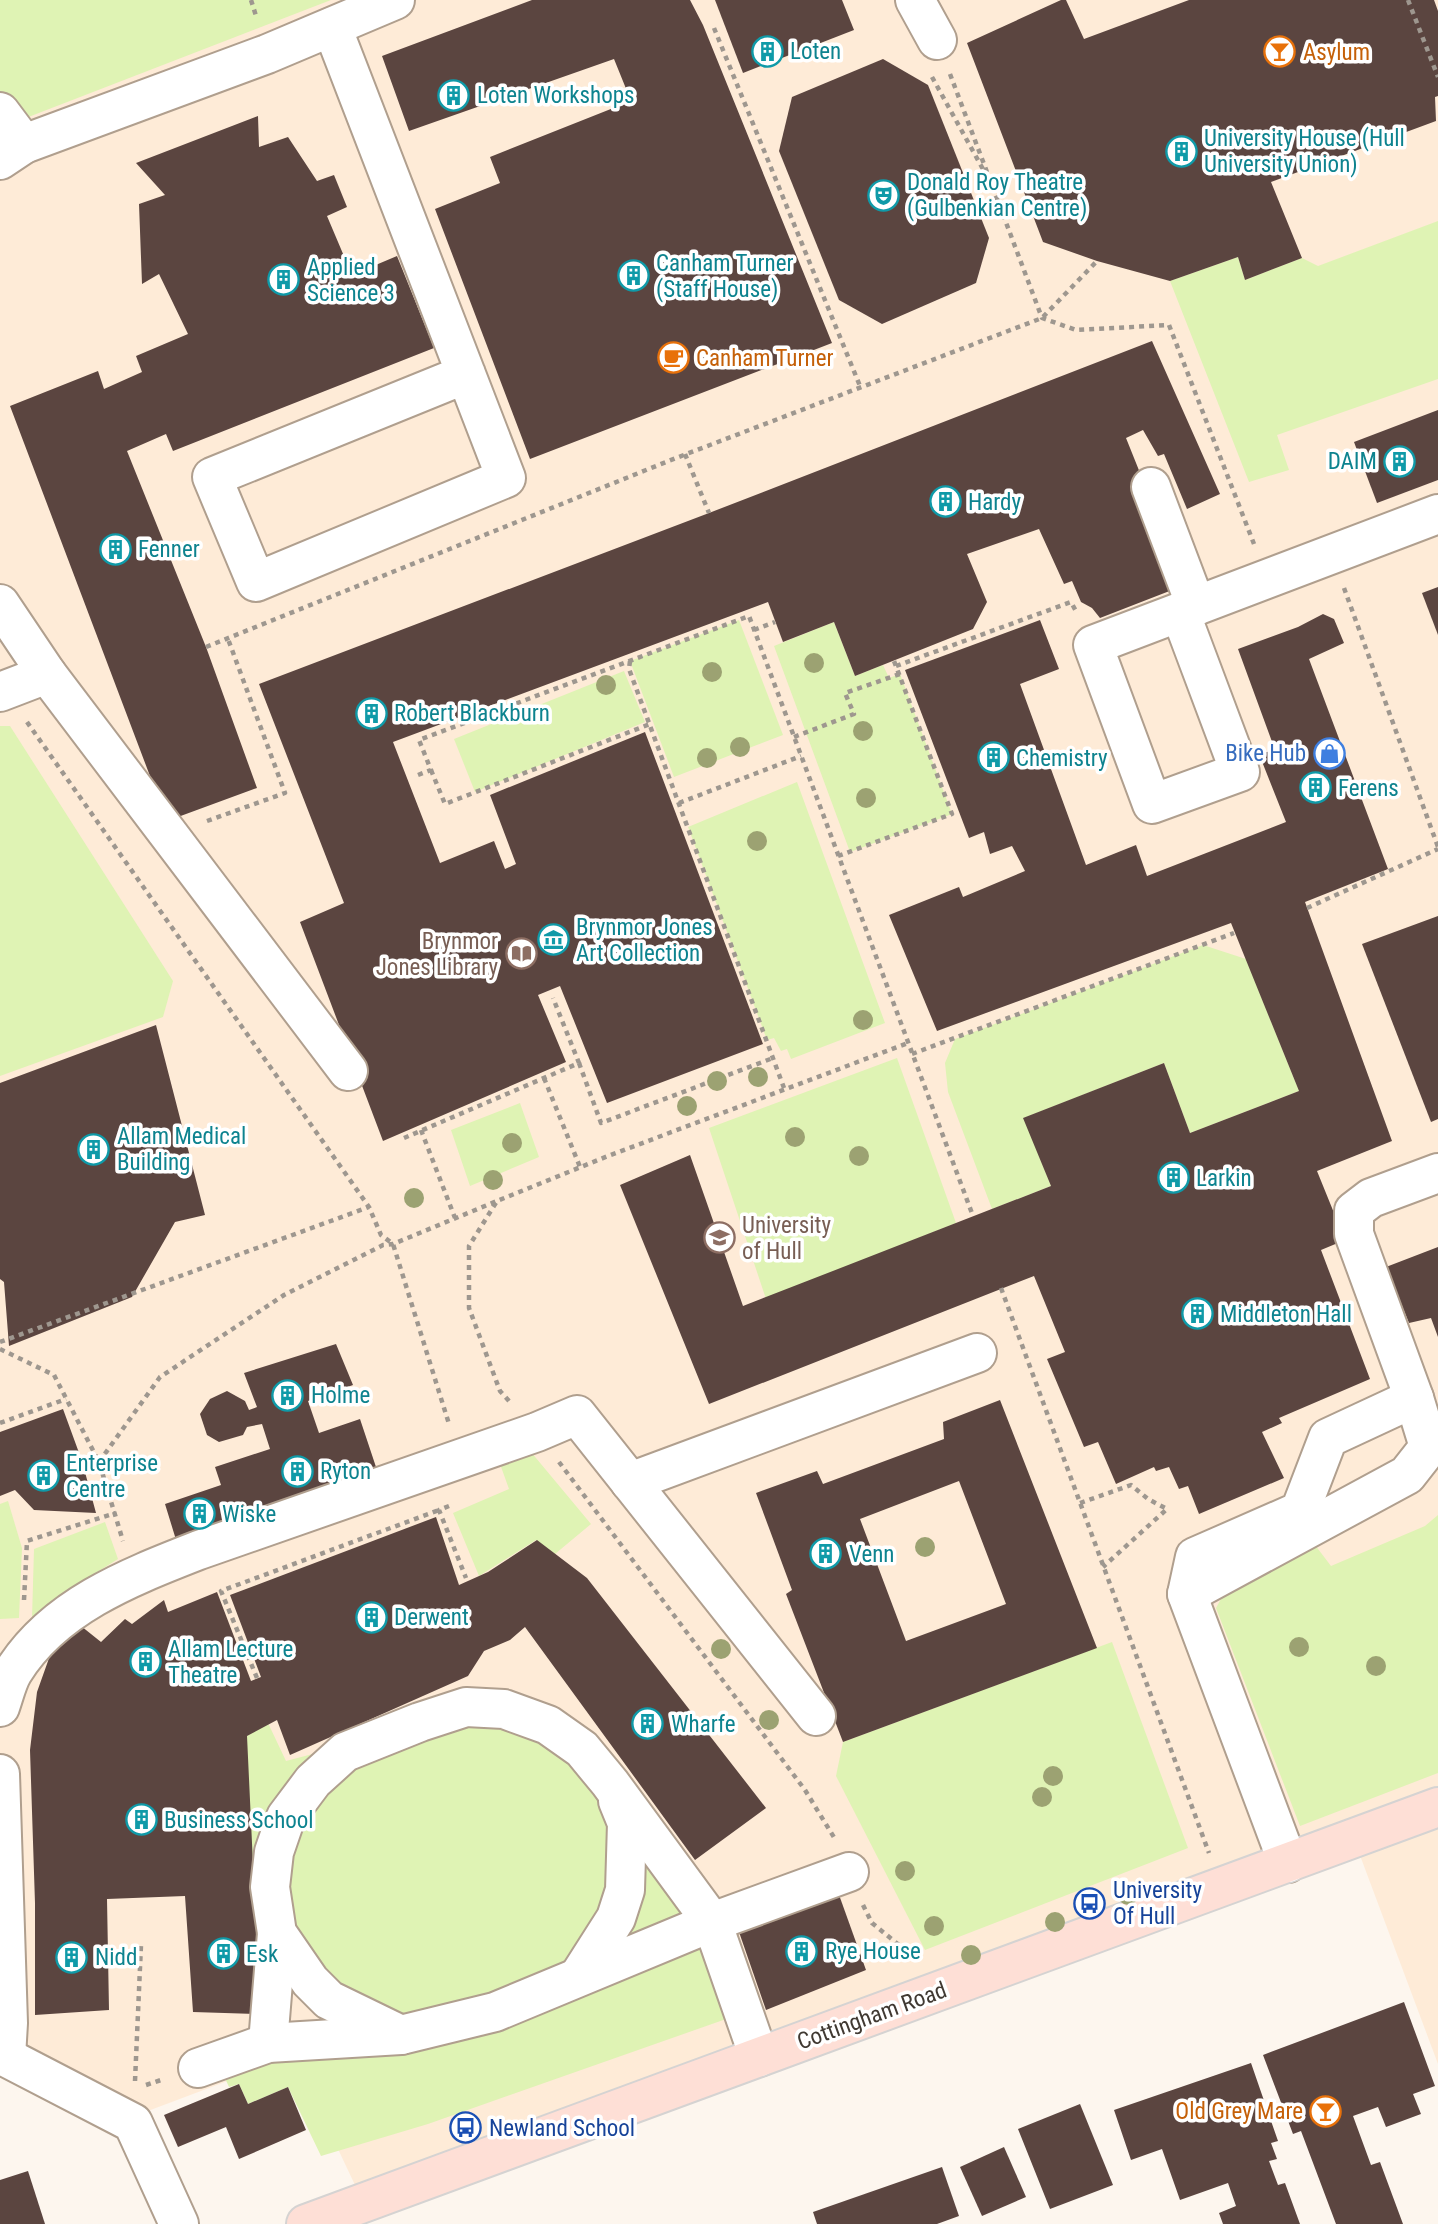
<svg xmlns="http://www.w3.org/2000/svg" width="1438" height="2224" viewBox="0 0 1438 2224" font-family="'Roboto Condensed',sans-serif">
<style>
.built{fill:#feebd7}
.green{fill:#dff3b4}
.building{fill:#5b4540;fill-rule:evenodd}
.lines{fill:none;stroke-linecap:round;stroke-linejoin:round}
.minor-casing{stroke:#b09f8e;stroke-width:42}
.major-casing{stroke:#d5d3d2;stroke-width:42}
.path{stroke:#9e978f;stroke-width:4.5;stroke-dasharray:5 5;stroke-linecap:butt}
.minor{stroke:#fff;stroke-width:38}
.major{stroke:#fedfd6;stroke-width:38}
.tree{fill:#9ca272}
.labels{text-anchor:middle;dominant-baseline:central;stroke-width:7;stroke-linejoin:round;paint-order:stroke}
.culture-label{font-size:23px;fill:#0d838f;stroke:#fff;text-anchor:start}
.food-label{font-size:23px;fill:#c56008;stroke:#fff;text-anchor:start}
.shop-label{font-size:23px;fill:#366cbe;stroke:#fff;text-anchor:end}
.education-label{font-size:23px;fill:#785e54;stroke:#fff;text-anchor:end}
.transit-label{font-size:23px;fill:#164399;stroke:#fff;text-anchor:start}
.street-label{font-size:23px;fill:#403932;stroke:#fff}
</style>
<rect width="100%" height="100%" fill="#fdf6ee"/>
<path class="built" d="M0,0H1438V2064L1349,1826L1197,1881L961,1962L355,2185L294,2056L116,2123L0,2072Z"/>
<g class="green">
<path d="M0,0H331L0,128Z"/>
<path d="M1438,221V379L1277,435L1289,470L1249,482L1170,281L1238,257L1245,280L1302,258L1318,266Z"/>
<path d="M739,620L783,735L674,777L630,661Z"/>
<path d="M834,622L855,676L883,665L889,678L900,674L952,814L850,852L774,646Z"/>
<path d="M624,671L645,722L475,792L454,739Z"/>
<path d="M0,726H10L173,981L163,1017L0,1076Z"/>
<path d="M797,782L885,1023L791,1059L787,1049L781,1051L774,1038L767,1040L688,827Z"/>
<path d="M1203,945L1246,959L1299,1091L1190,1133L1164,1063L1024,1118L1051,1186L992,1209L948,1092L945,1063L955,1039Z"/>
<path d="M897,1058L956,1223L766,1299L709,1128Z"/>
<path d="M520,1103L539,1157L470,1186L451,1130Z"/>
<path d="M531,1452L591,1524L555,1554L536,1540L479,1576L453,1513L509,1489L500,1464Z"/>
<path d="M8,1501L22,1548L19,1618L0,1619V1504Z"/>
<path d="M1438,1515V1773L1300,1826L1216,1608L1232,1579L1315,1545L1331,1566L1425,1526Z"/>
<path d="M105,1522L118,1559L70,1589L32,1618L34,1549Z"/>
<path d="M1112,1642L1188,1848L925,1950L836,1776L843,1742Z"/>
<path d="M268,1723L286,1761L343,1746L249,1878L242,1765L247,1736Z"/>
<path d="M459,1724H503L568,1751L610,1807L612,1892L567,1963L462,2010L392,2017L333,1983L292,1925L285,1890L297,1817L350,1763Z"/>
<path d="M627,1823L712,1922L599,1947Z"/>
<path d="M700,1940L729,2018L428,2124L321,2156L288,2087L248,2104L239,2084L229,2087L220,2067Z"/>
</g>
<g class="building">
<path d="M532,0H690L703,25L832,343L530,459L435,209L500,183L490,157L631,101L614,59L409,131L382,56Z"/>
<path d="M715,0H842L854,30L743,73Z"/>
<path d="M1061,0H1066L1084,39L1189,0H1434L1438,11V96L1435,97L1436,121L1271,182L1302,258L1245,280L1238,257L1170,281L1097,261L1043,242L967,43Z"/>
<path d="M883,59L928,85L989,238L976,283L882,324L839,300L779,151L792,97Z"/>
<path d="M258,116L259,147L288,137L317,181L334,175L347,207L327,216L352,275L397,256L434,348L173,451L166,434L127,451L206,647L257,788L167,821L10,406L98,371L104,389L142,372L136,356L188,334L159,274L142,284L139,204L165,195L136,163Z"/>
<path d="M1152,341L1220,494L1187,509L1164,454L1158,456L1143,430L1126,438L1185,585L1100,618L1092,608L1081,602L1072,581L1064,584L1039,529L967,554L987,602L973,629L855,676L834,622L783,642L768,602L393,742L440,863L494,841L505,869L516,864L490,795L645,732L763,1044L607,1103L560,986L538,995L566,1062L383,1141L300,922L344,903L259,684L709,513Z"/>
<path d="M1438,410V480L1377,503L1354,442Z"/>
<path d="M1438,587V635L1422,593Z"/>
<path d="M1323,614L1334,619L1344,643L1309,659L1388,869L1305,902L1392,1141L1317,1171L1345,1240L1321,1250L1370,1379L1279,1418L1282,1423L1262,1432L1284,1478L1199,1514L1188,1486L1179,1489L1169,1467L1156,1471L1154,1467L1116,1484L1098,1442L1084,1447L1047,1359L1065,1352L1034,1276L709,1404L620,1185L690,1155L743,1306L1051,1186L1023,1118L1164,1063L1190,1133L1299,1091L1231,923L937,1031L889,915L959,887L963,897L1025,871L1012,846L990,854L984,832L969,838L905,670L1040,620L1059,669L1020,684L1086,865L1136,845L1147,876L1286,822L1259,754L1275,750L1238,649L1298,627Z"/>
<path d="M1438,916V1119L1431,1122L1362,944Z"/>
<path d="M156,1025L205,1215L175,1222L132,1297L9,1346L4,1282L0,1279V1083Z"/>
<path d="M1438,1247V1337L1431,1318L1409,1323L1386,1267Z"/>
<path d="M336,1344L353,1385L308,1401L319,1433L360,1419L379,1476L177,1543L165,1504L221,1485L215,1467L270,1449L262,1424L247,1427L243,1435L219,1442L207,1435L200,1414L210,1399L227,1391L245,1401L249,1410L257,1407L244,1373Z"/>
<path d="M1000,1400L1097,1648L843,1742L786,1594L792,1590L756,1493L817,1471L823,1484L944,1439L943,1422ZM959,1481L1006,1604L906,1641L860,1519Z"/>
<path d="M63,1409L82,1461L96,1513L34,1510L15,1490L0,1496V1432Z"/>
<path d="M436,1517L459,1585L488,1572L537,1540L587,1578L766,1808L695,1860L525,1627L510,1640L484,1651L468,1676L290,1755L277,1720L247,1736L260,2014L193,2012L185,1896L107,1899L109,2010L35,2015V1903L30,1750L37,1692L53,1647L76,1622L101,1642L125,1619L132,1624L164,1600L168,1612L217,1592L251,1681L261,1677L230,1595Z"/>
<path d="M838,1892L866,1970L766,2010L739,1932Z"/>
<path d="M1404,2002L1435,2086L1413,2094L1421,2114L1386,2127L1378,2107L1353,2116L1371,2165L1380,2162L1403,2224H1336L1301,2131L1293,2134L1263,2055Z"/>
<path d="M1251,2063L1278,2141L1271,2143L1277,2159L1269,2161L1278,2185L1285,2183L1300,2224H1223L1219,2213L1236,2206L1228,2183L1180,2200L1162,2149L1131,2160L1114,2110Z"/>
<path d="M239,2084L248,2104L288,2087L306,2130L239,2159L226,2127L178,2147L164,2115Z"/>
<path d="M1080,2104L1113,2185L1050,2209L1018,2129Z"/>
<path d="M1004,2147L1026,2197L982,2216L960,2167Z"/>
<path d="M942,2167L959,2216L937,2224H817L813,2212Z"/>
<path d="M28,2171L45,2224H0V2180Z"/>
</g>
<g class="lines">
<defs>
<g id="minor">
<path d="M915,0L937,40"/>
<path d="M332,27L506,478L256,582L212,477L466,374"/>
<path d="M0,112L24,144"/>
<path d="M0,160L24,144L267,54L395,0"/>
<path d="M1151,487L1196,606"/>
<path d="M0,604L47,674L0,692"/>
<path d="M1180,612L1240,772L1152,804L1093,645L1438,514"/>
<path d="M47,674L348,1071"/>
<path d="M630,1482L977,1353"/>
<path d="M1187,1594L1407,1475L1429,1447L1414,1398L1354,1234V1211L1371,1198L1438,1173"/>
<path d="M0,1707C4,1696 7,1682 13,1672C54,1606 130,1577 199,1550L537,1432L577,1415L816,1716"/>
<path d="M0,1774L8,2023L6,2057"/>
<path d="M1288,1863L1187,1594L1195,1557L1300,1511L1328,1438L1414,1398"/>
<path d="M579,1976L616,1918L625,1890L627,1823L618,1801"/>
<path d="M401,2035L329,2000L310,1981L277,1933L270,1887L274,1852L286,1817L313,1781L345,1752L420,1722L466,1707L504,1709L548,1725L582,1749L610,1783L712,1922L759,2057"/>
<path d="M268,2043L277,1933"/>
<path d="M0,2054L133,2123L179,2224"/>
<path d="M198,2068L268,2043L401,2035L495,2012L712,1922L849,1872"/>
</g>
<path id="major" d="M306,2224L1438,1807"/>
</defs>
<use href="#minor" class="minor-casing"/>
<use href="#major" class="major-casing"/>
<g class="path">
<path d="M251,0L257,19"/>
<path d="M1408,0L1438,77"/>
<path d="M714,28L860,386"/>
<path d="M950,74L1042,318L1076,330L1169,325L1254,544"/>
<path d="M932,77L984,171"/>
<path d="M685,454L709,513"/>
<path d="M1344,588L1438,847"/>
<path d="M754,630L775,622"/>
<path d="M206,647L676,458L1042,318L1097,261"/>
<path d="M630,661L629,669L784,1088"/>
<path d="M896,666L1071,602L1077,613"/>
<path d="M27,722L369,1207L381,1235L393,1244L449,1424"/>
<path d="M794,737L854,714L845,693L900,674"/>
<path d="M431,770L445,804L650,724"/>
<path d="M418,775L431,770L419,740L749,616L973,1216"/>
<path d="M679,803L801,756"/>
<path d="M207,821L285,793L228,639"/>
<path d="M838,856L952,814L894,661"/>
<path d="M1307,908L1438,849"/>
<path d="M912,1054L1234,933"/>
<path d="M579,1063L601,1123L773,1058"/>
<path d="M544,1078L580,1167"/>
<path d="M421,1130L455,1218"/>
<path d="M404,1138L579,1063L553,998"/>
<path d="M1001,1288L1209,1853"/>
<path d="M0,1342L369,1207"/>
<path d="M0,1349L54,1375L99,1462L123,1541"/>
<path d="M509,1401L500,1391L469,1308V1246L497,1201L608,1156L908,1043"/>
<path d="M0,1423L66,1399"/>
<path d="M99,1462L160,1377L284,1295L383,1245L393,1244L497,1201"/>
<path d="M559,1462L805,1790L835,1839"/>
<path d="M1080,1503L1131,1485L1148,1499L1167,1509L1103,1567"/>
<path d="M449,1506L439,1510L466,1578"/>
<path d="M24,1600L27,1541L116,1513"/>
<path d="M257,1678L221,1591L439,1510"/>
<path d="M863,1905L872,1923L910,1954L914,1962"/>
<path d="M135,2081L141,1945"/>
<path d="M146,2085L164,2079"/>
</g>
<use href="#minor" class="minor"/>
<use href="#major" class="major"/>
</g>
<g class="tree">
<circle cx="814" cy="663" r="10"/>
<circle cx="712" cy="672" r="10"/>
<circle cx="606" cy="685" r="10"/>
<circle cx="863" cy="731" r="10"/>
<circle cx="740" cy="747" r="10"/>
<circle cx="707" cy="758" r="10"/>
<circle cx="866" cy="798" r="10"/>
<circle cx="757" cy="841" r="10"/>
<circle cx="863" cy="1020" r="10"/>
<circle cx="758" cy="1077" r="10"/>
<circle cx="717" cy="1081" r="10"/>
<circle cx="687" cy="1106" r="10"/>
<circle cx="795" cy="1137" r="10"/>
<circle cx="512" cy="1143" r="10"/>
<circle cx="859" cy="1156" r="10"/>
<circle cx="493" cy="1180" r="10"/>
<circle cx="414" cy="1198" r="10"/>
<circle cx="925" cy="1547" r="10"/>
<circle cx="1299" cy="1647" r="10"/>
<circle cx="721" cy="1649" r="10"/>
<circle cx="1376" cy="1666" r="10"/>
<circle cx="769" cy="1720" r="10"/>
<circle cx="1053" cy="1776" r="10"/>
<circle cx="1042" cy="1797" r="10"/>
<circle cx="905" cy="1871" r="10"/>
<circle cx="1128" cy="1895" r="10"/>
<circle cx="1055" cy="1922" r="10"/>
<circle cx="934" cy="1926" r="10"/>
<circle cx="971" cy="1955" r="10"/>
</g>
<defs>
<symbol id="building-ring" viewBox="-11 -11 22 22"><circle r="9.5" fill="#fff" stroke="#0f9aa8" stroke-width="1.5"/><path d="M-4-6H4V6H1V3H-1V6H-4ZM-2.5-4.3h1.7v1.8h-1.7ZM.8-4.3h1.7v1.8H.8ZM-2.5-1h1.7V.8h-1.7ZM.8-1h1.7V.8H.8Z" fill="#0f9aa8"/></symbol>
<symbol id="bar-ring" viewBox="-11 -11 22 22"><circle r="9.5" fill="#fff" stroke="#e8710a" stroke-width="1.5"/><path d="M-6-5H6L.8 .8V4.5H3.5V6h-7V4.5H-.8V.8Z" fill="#e8710a"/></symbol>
<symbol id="theatre-ring" viewBox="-11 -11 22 22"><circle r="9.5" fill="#fff" stroke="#0f9aa8" stroke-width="1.5"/><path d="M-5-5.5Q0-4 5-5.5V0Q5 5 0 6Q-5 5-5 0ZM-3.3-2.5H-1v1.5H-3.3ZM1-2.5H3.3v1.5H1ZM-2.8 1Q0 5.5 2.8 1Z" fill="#0f9aa8"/></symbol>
<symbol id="cafe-ring" viewBox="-11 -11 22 22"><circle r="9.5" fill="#fff" stroke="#e8710a" stroke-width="1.5"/><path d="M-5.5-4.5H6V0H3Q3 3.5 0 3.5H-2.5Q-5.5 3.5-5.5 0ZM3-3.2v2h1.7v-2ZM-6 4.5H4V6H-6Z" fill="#e8710a"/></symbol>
<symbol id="shop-ring" viewBox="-11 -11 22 22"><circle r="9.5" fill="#fff" stroke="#3f7fe0" stroke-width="1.5"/><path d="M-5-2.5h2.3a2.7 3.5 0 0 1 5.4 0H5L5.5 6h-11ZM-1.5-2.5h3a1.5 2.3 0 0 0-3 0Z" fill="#3f7fe0"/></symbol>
<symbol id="museum-ring" viewBox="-11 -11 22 22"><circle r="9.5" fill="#fff" stroke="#0f9aa8" stroke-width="1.5"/><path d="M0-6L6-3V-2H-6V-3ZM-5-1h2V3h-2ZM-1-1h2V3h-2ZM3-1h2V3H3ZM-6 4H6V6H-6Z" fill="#0f9aa8"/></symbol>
<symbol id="library-ring" viewBox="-11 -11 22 22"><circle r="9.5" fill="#fff" stroke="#8d6e63" stroke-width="1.5"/><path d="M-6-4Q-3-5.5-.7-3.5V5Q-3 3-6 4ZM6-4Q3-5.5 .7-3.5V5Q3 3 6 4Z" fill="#8d6e63"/></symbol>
<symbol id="university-ring" viewBox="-11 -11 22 22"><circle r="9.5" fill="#fff" stroke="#8d6e63" stroke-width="1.5"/><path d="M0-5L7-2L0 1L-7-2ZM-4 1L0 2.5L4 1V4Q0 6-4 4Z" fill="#8d6e63"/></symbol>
<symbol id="bus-ring" viewBox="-11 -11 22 22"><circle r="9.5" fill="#fff" stroke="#1a4fb4" stroke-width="1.5"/><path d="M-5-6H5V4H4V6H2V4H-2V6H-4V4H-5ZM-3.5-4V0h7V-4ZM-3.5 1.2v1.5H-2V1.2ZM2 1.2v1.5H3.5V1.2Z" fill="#1a4fb4"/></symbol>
</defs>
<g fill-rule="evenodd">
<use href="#building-ring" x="750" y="34" width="35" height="35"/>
<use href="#bar-ring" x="1262" y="34" width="35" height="35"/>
<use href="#building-ring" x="436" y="78" width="35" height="35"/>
<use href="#building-ring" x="1164" y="134" width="35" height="35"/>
<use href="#theatre-ring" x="866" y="178" width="35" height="35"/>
<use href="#building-ring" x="616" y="258" width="35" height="35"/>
<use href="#building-ring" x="266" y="262" width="35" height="35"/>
<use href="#cafe-ring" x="656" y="340" width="35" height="35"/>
<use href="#building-ring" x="1382" y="444" width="35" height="35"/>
<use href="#building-ring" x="928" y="484" width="35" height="35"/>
<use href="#building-ring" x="98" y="532" width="35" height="35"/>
<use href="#building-ring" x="354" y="696" width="35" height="35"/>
<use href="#shop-ring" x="1312" y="736" width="35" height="35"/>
<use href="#building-ring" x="976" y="740" width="35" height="35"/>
<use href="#building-ring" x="1298" y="770" width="35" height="35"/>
<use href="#museum-ring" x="536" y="922" width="35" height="35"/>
<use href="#library-ring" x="504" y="936" width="35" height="35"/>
<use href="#building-ring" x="76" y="1132" width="35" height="35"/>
<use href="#building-ring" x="1156" y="1160" width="35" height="35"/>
<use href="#university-ring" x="702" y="1220" width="35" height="35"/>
<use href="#building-ring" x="1180" y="1296" width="35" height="35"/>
<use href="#building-ring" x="270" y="1378" width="35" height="35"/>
<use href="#building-ring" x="280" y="1454" width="35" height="35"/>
<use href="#building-ring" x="26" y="1458" width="35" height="35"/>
<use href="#building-ring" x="182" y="1496" width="35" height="35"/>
<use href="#building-ring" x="808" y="1536" width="35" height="35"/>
<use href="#building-ring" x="354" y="1600" width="35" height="35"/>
<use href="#building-ring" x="128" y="1644" width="35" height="35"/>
<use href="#building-ring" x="630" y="1706" width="35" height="35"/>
<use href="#building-ring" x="124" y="1802" width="35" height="35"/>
<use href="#bus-ring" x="1072" y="1886" width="35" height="35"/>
<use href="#building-ring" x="784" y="1934" width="35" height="35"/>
<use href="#building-ring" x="206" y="1936" width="35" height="35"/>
<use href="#building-ring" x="54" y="1940" width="35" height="35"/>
<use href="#bar-ring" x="1308" y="2094" width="35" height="35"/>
<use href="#bus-ring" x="448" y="2110" width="35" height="35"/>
</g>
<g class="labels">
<g class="culture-label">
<text x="790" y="51">Loten</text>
<text x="477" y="95">Loten Workshops</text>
<text x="1204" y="138">University House (Hull<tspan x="1204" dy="26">University Union)</tspan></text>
<text x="907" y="182">Donald Roy Theatre<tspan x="907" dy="26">(Gulbenkian Centre)</tspan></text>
<text x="656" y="263">Canham Turner<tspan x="656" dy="26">(Staff House)</tspan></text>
<text x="307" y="267">Applied<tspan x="307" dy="26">Science 3</tspan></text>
<text x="1377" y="461" text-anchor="end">DAIM</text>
<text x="968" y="502">Hardy</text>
<text x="138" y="549">Fenner</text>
<text x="394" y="713">Robert Blackburn</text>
<text x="1016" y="758">Chemistry</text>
<text x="1338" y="788">Ferens</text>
<text x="576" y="927">Brynmor Jones<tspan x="576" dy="26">Art Collection</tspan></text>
<text x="117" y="1136">Allam Medical<tspan x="117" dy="26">Building</tspan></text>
<text x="1196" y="1178">Larkin</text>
<text x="1220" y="1314">Middleton Hall</text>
<text x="311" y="1395">Holme</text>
<text x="66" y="1463">Enterprise<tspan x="66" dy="26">Centre</tspan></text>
<text x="320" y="1471">Ryton</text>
<text x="222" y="1514">Wiske</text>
<text x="849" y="1554">Venn</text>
<text x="394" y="1617">Derwent</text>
<text x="168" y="1649">Allam Lecture<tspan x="168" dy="26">Theatre</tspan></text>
<text x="671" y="1724">Wharfe</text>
<text x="164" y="1820">Business School</text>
<text x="825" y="1951">Rye House</text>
<text x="246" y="1954">Esk</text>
<text x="95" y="1957">Nidd</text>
</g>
<g class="food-label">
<text x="1303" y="52">Asylum</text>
<text x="696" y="358">Canham Turner</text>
<text x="1303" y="2111" text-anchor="end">Old Grey Mare</text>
</g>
<g class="shop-label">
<text x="1306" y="753">Bike Hub</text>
</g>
<g class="education-label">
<text x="498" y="941">Brynmor<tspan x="498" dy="26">Jones Library</tspan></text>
<text x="742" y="1225" text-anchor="start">University<tspan x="742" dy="26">of Hull</tspan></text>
</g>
<g class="transit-label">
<text x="1113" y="1890">University<tspan x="1113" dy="26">Of Hull</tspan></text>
<text x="489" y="2128">Newland School</text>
</g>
<g class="street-label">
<text transform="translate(872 2016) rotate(-20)">Cottingham Road</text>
</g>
</g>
</svg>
